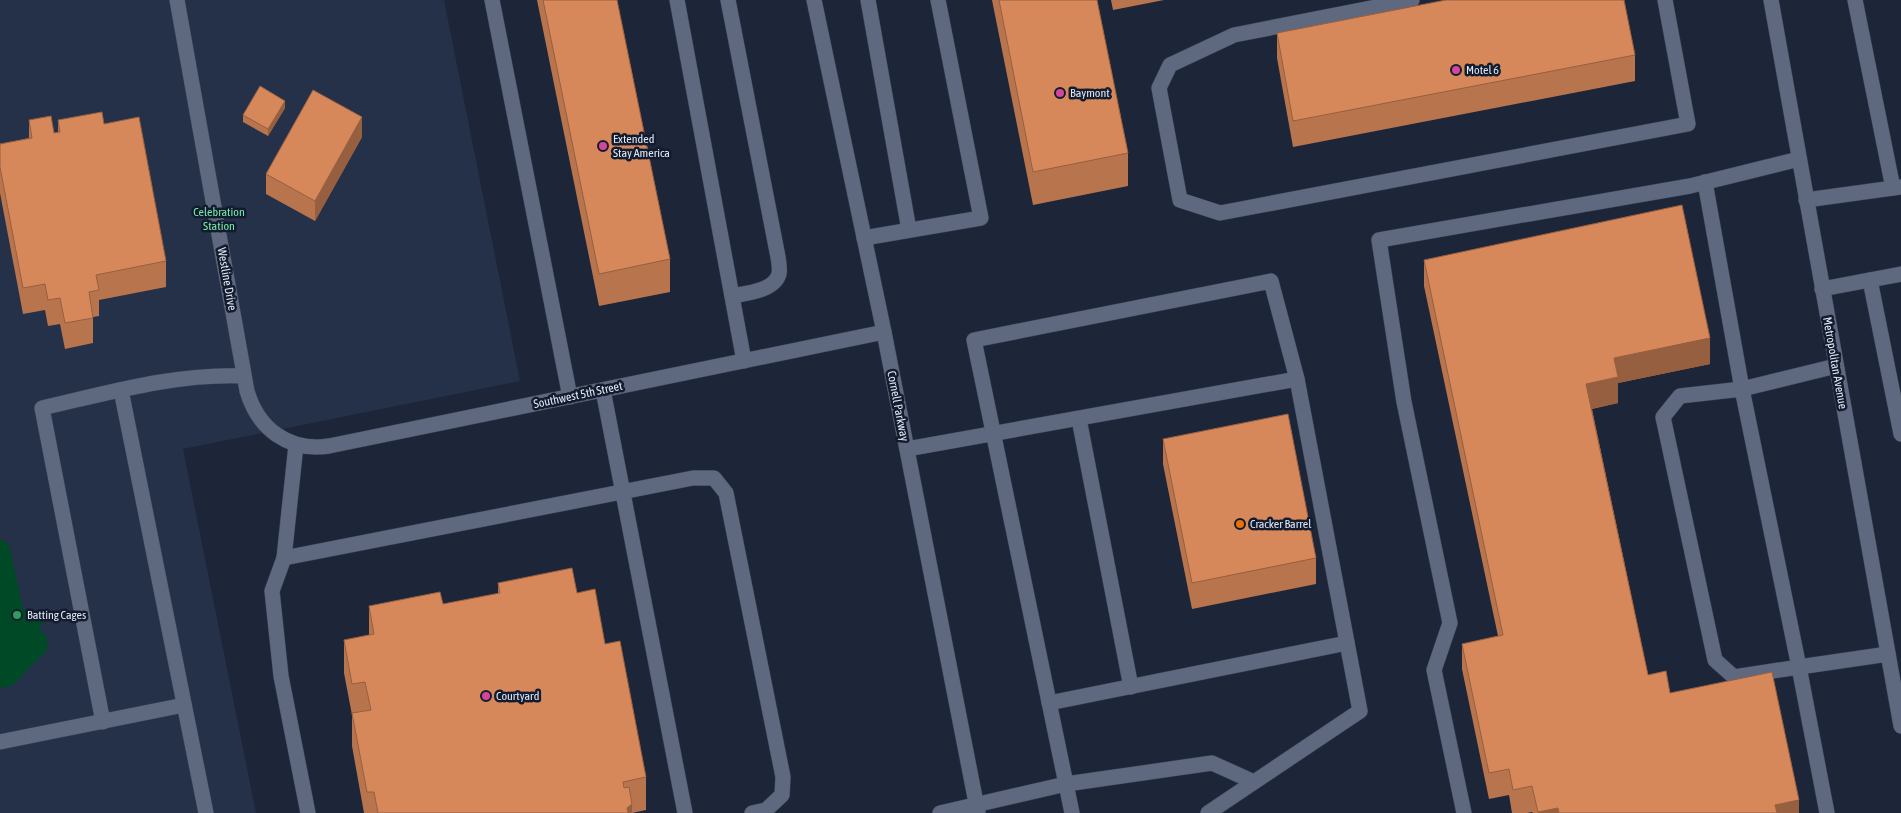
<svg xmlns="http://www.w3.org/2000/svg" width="1901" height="813" viewBox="0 0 1901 813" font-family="'Asap Condensed',sans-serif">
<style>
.built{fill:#253049}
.green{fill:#004927}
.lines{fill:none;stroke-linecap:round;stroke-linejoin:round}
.lane-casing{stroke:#3b4252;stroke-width:16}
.street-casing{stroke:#3b4252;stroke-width:16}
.lane{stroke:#5e687f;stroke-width:15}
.street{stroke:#5e687f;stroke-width:15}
.wall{fill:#b8754d}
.shaded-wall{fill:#965f3f}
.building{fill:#d6885a;stroke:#965f3f}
.hotel-dot{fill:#d1479c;stroke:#131c2e;stroke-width:2}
.food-dot{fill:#e8710a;stroke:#131c2e;stroke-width:2}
.leisure-dot{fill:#2e9e5b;stroke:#131c2e;stroke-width:2}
.labels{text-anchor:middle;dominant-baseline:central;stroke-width:5;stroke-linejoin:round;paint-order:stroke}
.poi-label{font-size:12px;fill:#e1e8f5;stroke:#131c2e;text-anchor:start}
.park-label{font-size:12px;fill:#79eba7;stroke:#131c2e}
.street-label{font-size:12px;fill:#e1e8f5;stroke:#131c2e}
</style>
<rect width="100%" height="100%" fill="#1d2539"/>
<path class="built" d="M0,0H444L520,381L183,449L256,813H0Z"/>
<path class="green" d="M0,539L9,544L23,609L44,620L39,630L46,635L48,649L12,686L0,688Z"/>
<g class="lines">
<defs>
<g id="lane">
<path d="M492,0L570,397"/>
<path d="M677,0L744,361"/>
<path d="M728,0L778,257C779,263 780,269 779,274C774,291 747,293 732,296"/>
<path d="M868,0L909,230"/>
<path d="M1412,0L1234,35L1170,65L1159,88L1180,200L1220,213L1688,124L1665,0"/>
<path d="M1855,0L1893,188"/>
<path d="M1705,182L1742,389L1836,366"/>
<path d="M1806,200L1901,187"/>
<path d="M864,238L981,218L938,0"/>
<path d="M1870,280L1901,434"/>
<path d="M1822,289L1901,274"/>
<path d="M121,390L206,813"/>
<path d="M603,390L685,813"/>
<path d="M1079,419L1131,687"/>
<path d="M296,445L284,558L272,591L281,676L308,813"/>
<path d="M907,449L1297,379"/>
<path d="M284,558L693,478H714L726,493L783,777L782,795L766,810L752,813"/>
<path d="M1049,703L1347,643"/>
<path d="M103,722L42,408C108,393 176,373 244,376"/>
<path d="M0,742L184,705"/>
<path d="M940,813L1066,784L1212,763L1254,782"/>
<path d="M1072,813L974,340L1271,281L1297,379L1360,711L1208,813"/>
<path d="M1464,813L1434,670L1450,623L1404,402L1379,240L1690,186L1799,159"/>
<path d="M1827,813L1799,667L1734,677L1715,660L1663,417L1680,396L1742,389L1799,667L1888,654"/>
</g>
<g id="street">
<path d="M177,0L247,391C258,429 289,452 329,446L884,332"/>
<path d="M814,0L884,332L978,813"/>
<path d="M1771,0L1901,726"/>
</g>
</defs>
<use href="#lane" class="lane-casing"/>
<use href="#street" class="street-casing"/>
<use href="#lane" class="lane"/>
<use href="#street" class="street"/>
</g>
<g class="wall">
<path d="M537,0H617L670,259V292L599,306Z"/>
<path d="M992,0H1097L1128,153V186L1033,205Z"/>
<path d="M1111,0H1164L1113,10Z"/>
<path d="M1277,33L1635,55V81L1293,147L1277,58Z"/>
<path d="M285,108L268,136L243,122V115Z"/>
<path d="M29,120L54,133L58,132V120L104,124L166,261V287L99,300V316L93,317V343L65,349L60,324L48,326L45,310L23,314L0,193V144L29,138Z"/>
<path d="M362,137L315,221L266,194V174Z"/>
<path d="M1424,260L1710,364L1618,383V403L1592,409L1648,675L1670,693L1799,813H1533L1532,812L1527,813H1512L1509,795L1489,799L1462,669V644L1498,636L1424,286Z"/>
<path d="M1163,439L1316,558V584L1192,609L1163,464Z"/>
<path d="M498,583L577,593L605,644L646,777V810L632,813H364L352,746V715L344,673V640L369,635V606L443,604L498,594Z"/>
</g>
<g class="shaded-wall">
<path d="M285,101V108L268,136V129Z"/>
<path d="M362,117V137L315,221V201Z"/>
<path d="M1710,338V364L1618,383V403L1586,410V384L1614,358Z"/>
<path d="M1799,800V813H1775V805Z"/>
<path d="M632,804V813H627V808Z"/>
<path d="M1558,808V813H1538V812Z"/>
</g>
<g class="building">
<path d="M543,0H617L670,259L599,274Z"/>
<path d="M999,0H1097L1128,153L1033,172Z"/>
<path d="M1446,0H1624L1635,55L1293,121L1277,33Z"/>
<path d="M260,86L285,101L268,129L243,115Z"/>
<path d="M313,90L362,117L315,201L266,174Z"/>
<path d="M102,112L104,124L139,117L166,261L96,275L99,290L89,292L93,318L65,323L60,298L48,300L45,284L23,288L0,167V144L32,138L29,120L51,116L54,133L60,132L58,120Z"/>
<path d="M1682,205L1710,338L1614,358L1618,377L1586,384L1648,675L1666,671L1670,693L1772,672L1799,800L1775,805L1777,813H1559L1558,808L1538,812L1532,786L1513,790L1509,769L1489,773L1462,644L1503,635L1424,260Z"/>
<path d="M1288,414L1316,558L1192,583L1163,439Z"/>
<path d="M572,568L577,593L595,589L605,644L620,641L646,777L623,782L624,788L629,787L632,804L627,808L628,813H378L374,792H367L352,713L371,710L365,682L352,684L344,640L374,634L369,606L440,592L443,604L500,593L498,583Z"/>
</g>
<g class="hotel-dot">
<circle cx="1456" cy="70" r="5"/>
<circle cx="1060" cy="93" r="5"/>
<circle cx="603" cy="146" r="5"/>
<circle cx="486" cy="696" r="5"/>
</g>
<circle class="food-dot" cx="1240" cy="524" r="5"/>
<circle class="leisure-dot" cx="17" cy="615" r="5"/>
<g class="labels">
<g class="poi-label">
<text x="1466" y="70">Motel 6</text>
<text x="1070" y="93">Baymont</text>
<text x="613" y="139">Extended<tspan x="613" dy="14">Stay America</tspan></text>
<text x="1250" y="524">Cracker Barrel</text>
<text x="27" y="615">Batting Cages</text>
<text x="496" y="696">Courtyard</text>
</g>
<g class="park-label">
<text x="219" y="212">Celebration<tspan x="219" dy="14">Station</tspan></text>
</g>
<g class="street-label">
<text transform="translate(227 279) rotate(80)">Westline Drive</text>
<text transform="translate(1835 363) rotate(80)">Metropolitan Avenue</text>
<text transform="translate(578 395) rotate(-12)">Southwest 5th Street</text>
<text transform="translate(898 406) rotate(79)">Cornell Parkway</text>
</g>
</g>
</svg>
